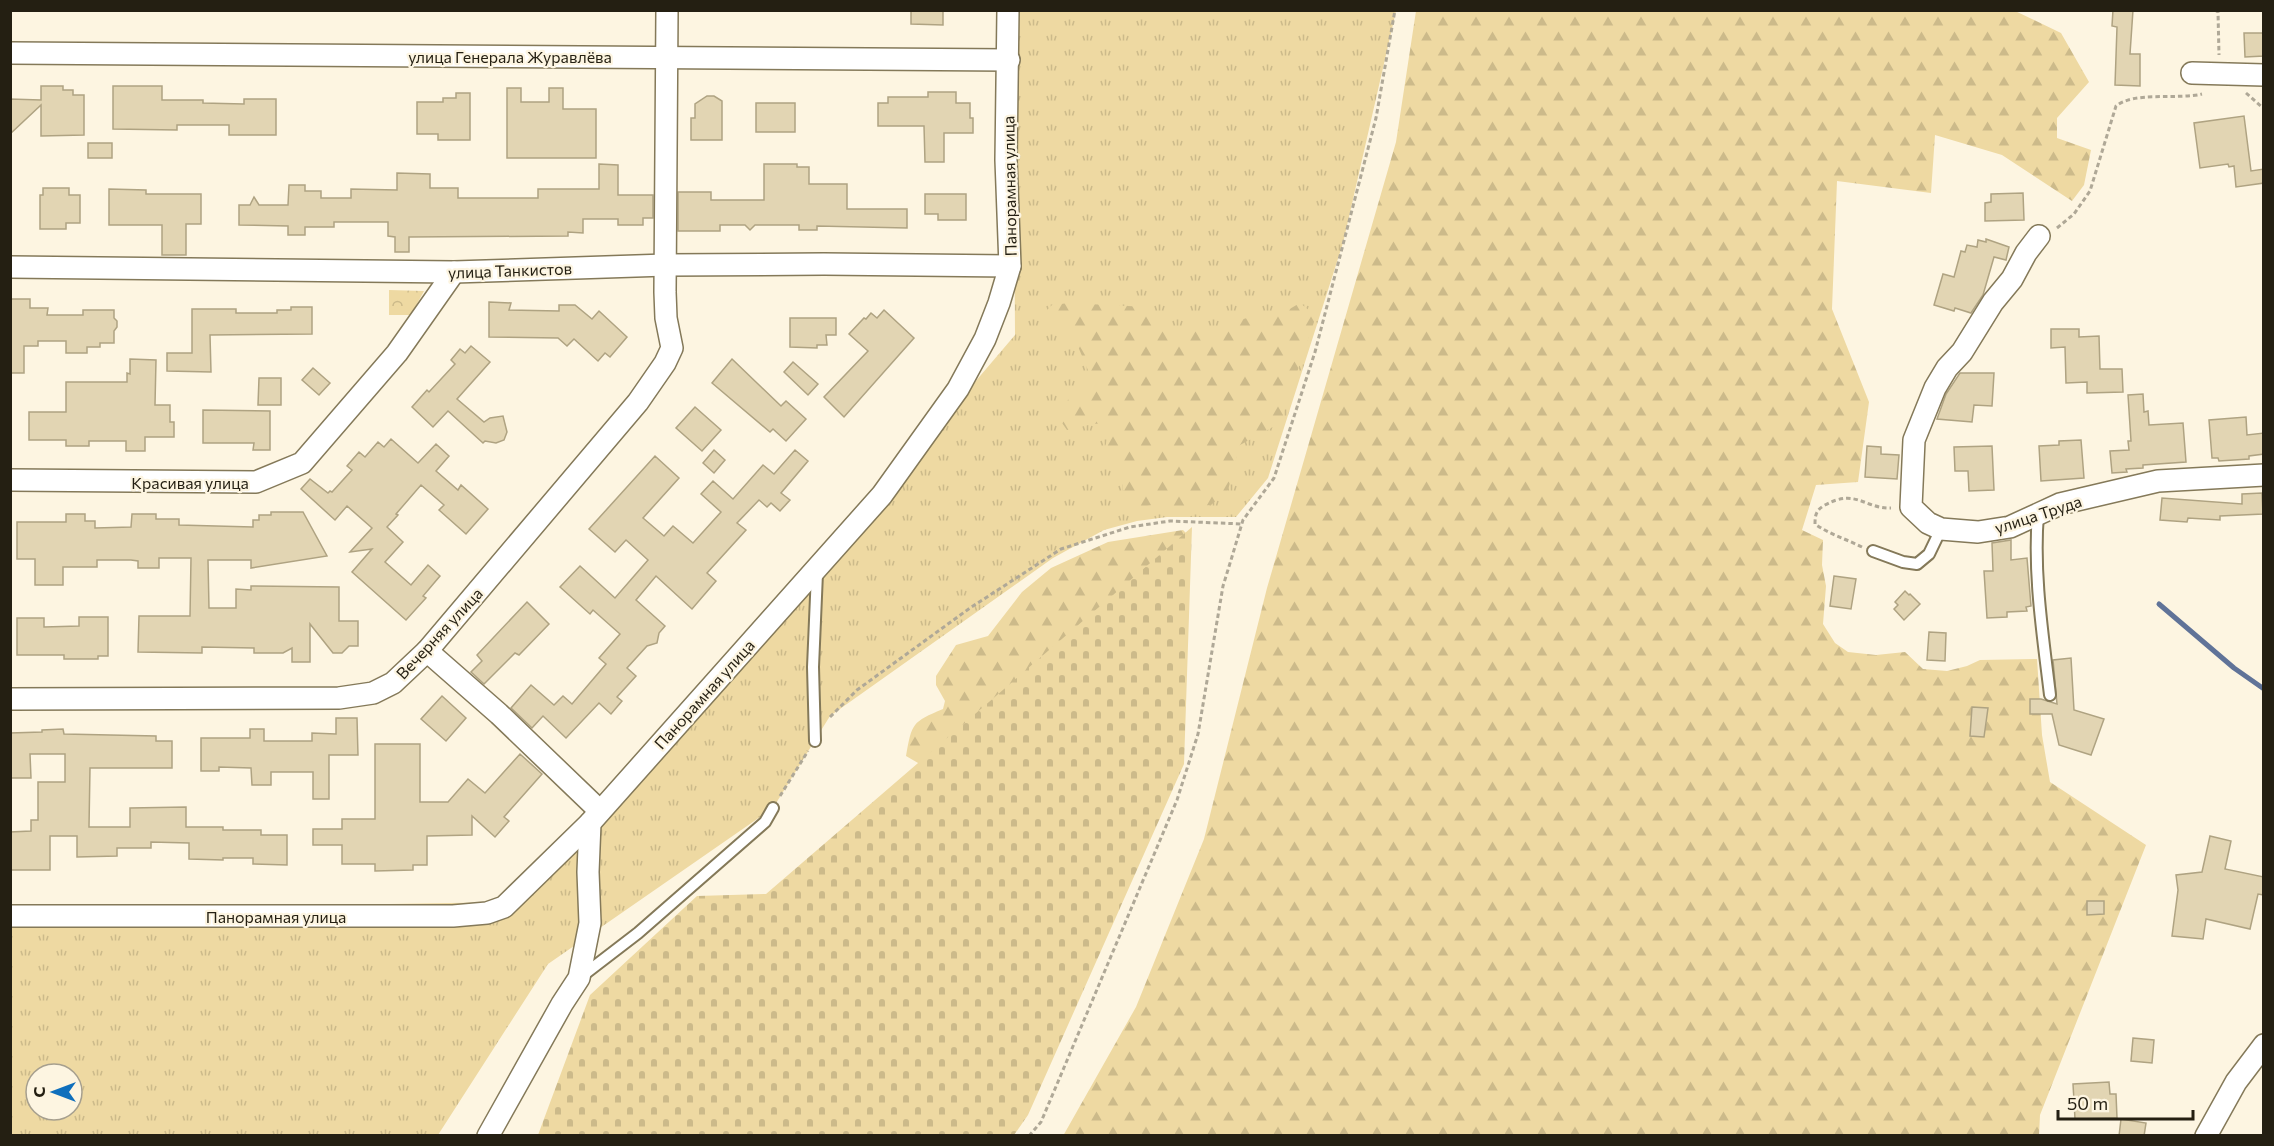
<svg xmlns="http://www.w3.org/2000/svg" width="2274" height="1146" viewBox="0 0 2274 1146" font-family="Commissioner,sans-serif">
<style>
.grass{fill:url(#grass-tufts);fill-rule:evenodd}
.forest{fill:url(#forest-firs)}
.cemetery{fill:url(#cemetery-stones)}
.park{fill:url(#park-crowns)}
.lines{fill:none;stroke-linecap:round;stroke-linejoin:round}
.stream{stroke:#607398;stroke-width:5}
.building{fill:#e2d5b3;stroke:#afa382;stroke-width:1.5}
.lane-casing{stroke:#847959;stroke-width:14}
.street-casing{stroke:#847959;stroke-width:24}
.path{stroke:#afa897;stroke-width:3;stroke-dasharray:4.5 3;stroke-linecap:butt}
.lane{stroke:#fff;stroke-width:10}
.street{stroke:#fff;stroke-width:21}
.labels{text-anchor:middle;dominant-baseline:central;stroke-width:4.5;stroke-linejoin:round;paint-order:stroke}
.street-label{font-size:16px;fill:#241f12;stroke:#fdf5e1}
</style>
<defs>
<pattern id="grass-tufts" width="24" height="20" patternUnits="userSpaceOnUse" patternTransform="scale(1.5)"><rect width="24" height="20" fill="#eed9a2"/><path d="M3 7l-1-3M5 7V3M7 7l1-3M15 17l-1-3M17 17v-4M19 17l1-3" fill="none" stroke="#ccba8a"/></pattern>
<pattern id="forest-firs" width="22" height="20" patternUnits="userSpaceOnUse" patternTransform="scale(1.5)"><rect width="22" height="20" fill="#eed9a2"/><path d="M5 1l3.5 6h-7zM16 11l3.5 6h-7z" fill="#ccba8a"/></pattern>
<pattern id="cemetery-stones" width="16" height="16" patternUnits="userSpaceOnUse" patternTransform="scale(1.5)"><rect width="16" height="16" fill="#eed9a2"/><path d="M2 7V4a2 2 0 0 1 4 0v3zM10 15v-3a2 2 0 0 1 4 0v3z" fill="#ccba8a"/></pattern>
<pattern id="park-crowns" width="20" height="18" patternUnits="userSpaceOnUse" patternTransform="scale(1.5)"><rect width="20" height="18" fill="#eed9a2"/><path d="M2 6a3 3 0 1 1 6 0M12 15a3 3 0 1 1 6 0" fill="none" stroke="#ccba8a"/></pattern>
</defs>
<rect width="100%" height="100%" fill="#fdf5e1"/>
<path class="grass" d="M1013,11H1396L1343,243L1268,478L1236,517H1167L1137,521L1104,530L1053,558L830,716L773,808L548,964L438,1135H11L10,910L515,902L600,822L1015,335ZM36,1074H72V1110H36Z"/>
<g class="forest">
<path d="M2013,10L2061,33L2089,82L2057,118V138L2091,150L2084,185L2072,201L2002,155L1935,135L1931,193L1837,181L1832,309L1869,402L1858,482L1816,485L1802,530L1823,540L1822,565L1826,586L1823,624L1835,643L1848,652L1876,655L1905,652L1923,669L1947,671L1967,666L1980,660L2037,659L2042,735L2050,782L2146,845L2040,1115L2039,1135L1063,1136L1136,1007L1204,839L1267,588L1396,142L1416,11Z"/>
<path d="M1069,303L1147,307L1170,330L1209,329L1247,318L1267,322L1300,303L1316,316L1280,423L1240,445L1228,490L1211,505L1184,509L1158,504L1136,508L1123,490V472L1104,450L1110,431L1108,423L1093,424L1067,430L1060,420L1069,397L1085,389L1090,375L1077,344L1045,312L1052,305Z"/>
<path d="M1183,530L1189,536L925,767L906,756C912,723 912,722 943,709L945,701L936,685V676L956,645L988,636L1022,592L1051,568L1108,542Z"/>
</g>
<path class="cemetery" d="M1192,527L1184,764L1028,1115L1014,1135H538L590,995L697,896L766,894Z"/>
<path class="park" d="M389,290L424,291L411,315H389Z"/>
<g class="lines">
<path class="stream" d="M2159,604L2234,668L2264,689"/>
</g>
<g class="building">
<path d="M911,10H943V25L911,24Z"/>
<path d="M2113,10H2133L2130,54H2140V86L2115,85L2117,27L2112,26Z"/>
<path d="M2244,33H2264V56L2245,57Z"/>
<path d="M41,86H63V90H73V95H84V135L41,136V105L10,134V99L41,100Z"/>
<path d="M113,86H162V100H203V103L244,104V99H276V135H229V125H177V130L113,129Z"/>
<path d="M507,88H521V102H549V88H563V109H596V158H507Z"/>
<path d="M928,92H956V103H970V118H973V133H944V162H925L924,126H878V103H888V97H928Z"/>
<path d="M456,93H470V140H438V134H417V102H443V98H456Z"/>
<path d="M707,96H714L722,101V140H691V118H695V104Z"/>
<rect x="756" y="103" width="39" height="29"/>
<path d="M2244,116L2251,171L2264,169V183L2236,187L2234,166L2229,167L2228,164L2200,168L2194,123Z"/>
<rect x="88" y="143" width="24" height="15"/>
<path d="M599,164L618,165V195H653V218H643V225H618V219H583V233L568,232V236L409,237V252H395V237L388,236V222H334V227H305V235H288V226L239,225V205H250L254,197L259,205H288L289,185H305V191H321V198H351V189L397,190V173L430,174V188H458V198H538V189H599Z"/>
<path d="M764,164H797V167H809V184H847V209H907V228L817,226V230H799V225H755L750,230L745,225H720V231H678V192H711V200H764Z"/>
<path d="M43,188H69V195H80V223H66V229H40V195H43Z"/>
<path d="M109,189L146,190V194H201V224H186V255H162V225H109Z"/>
<path d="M2023,193L2024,220L1985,221V203L1991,202V194Z"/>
<path d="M925,194H966V220H938V214H925Z"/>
<path d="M1986,239L2009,247L2006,260L1994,257L1983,295L1971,313L1955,308L1954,311L1934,305L1943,274L1954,277L1961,251L1965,252L1967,245L1977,247L1978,240L1986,242Z"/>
<path d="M10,299H30V308H48L47,315H83V310H114V318L117,321V327L114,331V343H100V347H87V353H66V341H38V346H24V373H10Z"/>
<path d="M489,302L511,303L509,310L559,311V305H575L592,319L599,311L627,337L610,357L605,353L598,361L574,339L567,346L558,338L489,337Z"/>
<path d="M291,307H312V334L210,335L211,372L167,371V353H192V309H236V313H277V310H291Z"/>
<path d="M884,310L914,338L844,417L824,397L868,351L849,334L864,318L866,319L871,313L877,318Z"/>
<path d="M790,318H836V335H826L827,345H817V348L790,347Z"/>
<path d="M2051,329H2079V337L2099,336L2100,369H2122L2123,392L2087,393V382L2066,383L2065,347L2051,348Z"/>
<path d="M471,346L490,362L457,399L484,422L490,418L503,416L507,432L504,440L496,443L485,441L483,443L448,411L433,427L412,407L427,390L429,392L455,364L451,360L460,349L465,353Z"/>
<path d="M130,359L156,360L155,405H170V422H174V437H145V451H126V441H89V446H66V440H29V412H66V382H127V373L130,374Z"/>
<path d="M732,359L781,406L786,401L806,419L786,441L773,429L770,432L712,383Z"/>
<path d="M793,362L818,384L808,395L784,372Z"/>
<path d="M313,368L330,383L319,395L302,380Z"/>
<path d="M1960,373H1994L1992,406L1974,405L1972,422L1937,419L1946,394Z"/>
<path d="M259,378H281V405H258Z"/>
<path d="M2143,394L2144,412L2148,411L2149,425L2183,423L2186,462L2143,465V468L2126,469L2127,472L2112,473L2110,451L2129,450L2128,441H2131L2128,395Z"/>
<path d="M695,407L721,430L702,451L676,428Z"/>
<path d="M203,410L270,411V450H253L254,443H203Z"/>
<path d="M2246,417L2247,435L2264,433V454L2249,456V459L2219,461L2218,458H2212L2209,420Z"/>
<path d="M391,439L418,463L436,444L449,456L436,471L458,490L461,485L488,509L466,534L439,510L444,505L421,485L396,514L398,515L387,527L403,542L385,562L411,585L428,565L440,576L423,596L426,598L406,620L352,572L372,549L350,552L372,528L347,506L335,520L301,489L310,479L328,493L330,491L332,492L352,470L347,466L359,452L365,457L378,442L384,447Z"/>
<path d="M2081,440L2084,478L2041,481L2039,446L2059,445V441Z"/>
<path d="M1867,446L1881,447V454L1899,455L1897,479L1865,477Z"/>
<path d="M1992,446L1994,490L1969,491L1968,471H1955L1954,447Z"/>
<path d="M714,450L725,460L714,473L703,463Z"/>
<path d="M795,450L808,461L781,493L790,500L780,511L771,503L767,507L759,500L737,523L746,530L707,573L716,581L692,609L656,576L636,600L665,626L659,633L657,643L647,646L627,668L636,676L617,697L622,701L611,714L599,703L566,738L543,716L532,728L511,708L531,685L554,705L563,696L572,704L606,664L599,658L620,634L593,610L590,614L560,587L580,566L615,598L648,560L626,540L615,552L589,529L655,456L679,478L643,518L664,536L673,526L693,543L721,512L701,494L713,481L733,499L763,465L774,474Z"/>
<path d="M2262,493L2263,514L2220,516V520L2188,518L2187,522L2160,520L2162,498L2242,504V494Z"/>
<path d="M271,512H303L327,556L251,568V560H208L209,608H236V589L251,590V586L339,587V621H358V646H349L342,653H333L310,624V662H292V648L283,653H254V648L202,647V653L138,652L139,616H190L191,558H159V568H138V561L131,560H97V567H63V585H35V559H17V522H66V514H85V521H95V528L131,527L132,514H156V519H179V525L253,527V520H259V515H271Z"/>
<path d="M2011,540V560L2027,558L2031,606L2026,607L2027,611L2007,612V617L1987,618L1984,571H1993L1992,543Z"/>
<path d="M1834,576L1856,579L1851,609L1830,606Z"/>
<path d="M1905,591L1909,595L1910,594L1920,604L1904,620L1894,609L1898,605L1895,602Z"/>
<path d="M527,602L549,624L519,655L515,653L484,684L471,672L482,661L477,655Z"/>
<path d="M79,617H108V656H98V659H64V655H17V618H44V627L79,626Z"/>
<path d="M1929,632L1946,633L1945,661L1927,660Z"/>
<path d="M2071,658L2074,710L2104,719L2091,755L2059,745L2052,714H2030V699H2041L2057,704L2053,660Z"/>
<path d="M442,696L466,718L446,741L421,719Z"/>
<path d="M1972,707L1988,708L1984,737L1970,736Z"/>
<path d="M336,718H357L358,755H329V799H313V772H271V785H252L251,768L219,767V771H201V738H250V729H264V741H312V733L336,734Z"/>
<path d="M63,729L64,734L156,736V741H172V768H90L89,827H130V808L186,807V827H223V830H261V835H287V865L253,864V858H223V860L189,859V843L151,842V848H117V856L77,857V836H50V870H10V832L31,831V820H38V782H65V754H30L31,778H10V733L42,732V730Z"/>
<path d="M375,744H420V802H448L468,779L485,793L520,754L542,774L504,817L509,821L495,837L472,816V835L427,836V865H413V870L375,871V864H342V845H313V829H342V819H375Z"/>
<path d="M2210,836L2231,841L2225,869L2264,877V895L2258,894L2250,929L2206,919L2203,939L2172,936L2178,890L2176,875L2202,872Z"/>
<path d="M2087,901H2104V914L2087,915Z"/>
<path d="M2133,1038L2154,1040L2152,1063L2131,1061Z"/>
<path d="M2109,1082L2110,1094H2116L2117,1118L2075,1119L2073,1084Z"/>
<path d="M2121,1119L2146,1123L2144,1136H2119Z"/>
</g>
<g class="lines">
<defs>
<g id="lane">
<path d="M2038,514C2033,574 2043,636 2050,695"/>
<path d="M1873,551L1903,562L1917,564L1929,554L1941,529"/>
<path d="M815,741L813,667L817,573"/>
<path d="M582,976L638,933L765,822L773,808"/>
</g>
<g id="street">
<path d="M10,53L1009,60"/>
<path d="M2192,73L2264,75"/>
<path d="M2039,236L2026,253L2012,279L1993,302L1962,352L1947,368L1935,388L1914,440L1911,507L1928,523L1941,529L1978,532L2010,527L2060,504L2158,481L2264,475"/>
<path d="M10,267L454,272L666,265L824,264L1010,266"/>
<path d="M10,480L256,482L302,463L397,353L454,272"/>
<path d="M427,651L499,714L600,811"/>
<path d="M10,699L339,698L373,693L393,683L427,651L638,402L665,363L672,348L666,318L665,292L667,10"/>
<path d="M10,916H453L487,913L504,907L590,823L882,495L958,389L985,339L999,303L1010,266L1006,160L1008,10"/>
<path d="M488,1136L562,1004L579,978L590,923L588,872L590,823"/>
<path d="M2206,1136L2236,1082L2264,1045"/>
</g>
</defs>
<use href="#lane" class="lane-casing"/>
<use href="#street" class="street-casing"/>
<g class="path">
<path d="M2215,10L2218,12L2219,55"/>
<path d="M2246,93L2264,109"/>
<path d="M2057,228L2074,214L2090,191L2116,106C2135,91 2177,100 2202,94"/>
<path d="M1862,547C1846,539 1829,534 1815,524C1815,515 1816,510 1825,505C1856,488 1865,509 1891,508"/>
<path d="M830,717L857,690L970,608L1061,549L1130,527L1170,521L1242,524"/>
<path d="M780,796L808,751"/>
<path d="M1029,1136L1041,1122L1177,800L1198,734L1223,586L1231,560L1243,520L1274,478L1315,352L1376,118L1395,10"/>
</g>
<use href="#lane" class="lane"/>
<use href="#street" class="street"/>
</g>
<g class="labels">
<g class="street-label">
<text x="510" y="56">улица Генерала Журавлёва</text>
<text transform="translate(1009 186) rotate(-91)">Панорамная улица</text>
<text transform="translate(510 270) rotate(-2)">улица Танкистов</text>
<text x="190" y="482">Красивая улица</text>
<text transform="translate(2038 514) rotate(-18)">улица Труда</text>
<text transform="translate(439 633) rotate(-47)">Вечерняя улица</text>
<text transform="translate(704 694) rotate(-48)">Панорамная улица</text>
<text x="276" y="916">Панорамная улица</text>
</g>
</g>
<rect width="2274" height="1146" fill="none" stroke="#241f12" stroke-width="24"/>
<g transform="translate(54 1092) rotate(270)"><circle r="28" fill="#fdf5e1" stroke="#a69f8e" stroke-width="1.5"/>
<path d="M0-4.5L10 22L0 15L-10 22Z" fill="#0f6fbc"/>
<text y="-9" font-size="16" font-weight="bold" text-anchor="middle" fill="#241f12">С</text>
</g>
<path d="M2058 1110v9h135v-9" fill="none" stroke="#241f12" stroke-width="3"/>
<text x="2067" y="1110" font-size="18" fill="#241f12" stroke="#fdf5e1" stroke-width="4.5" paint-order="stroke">50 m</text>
</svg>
